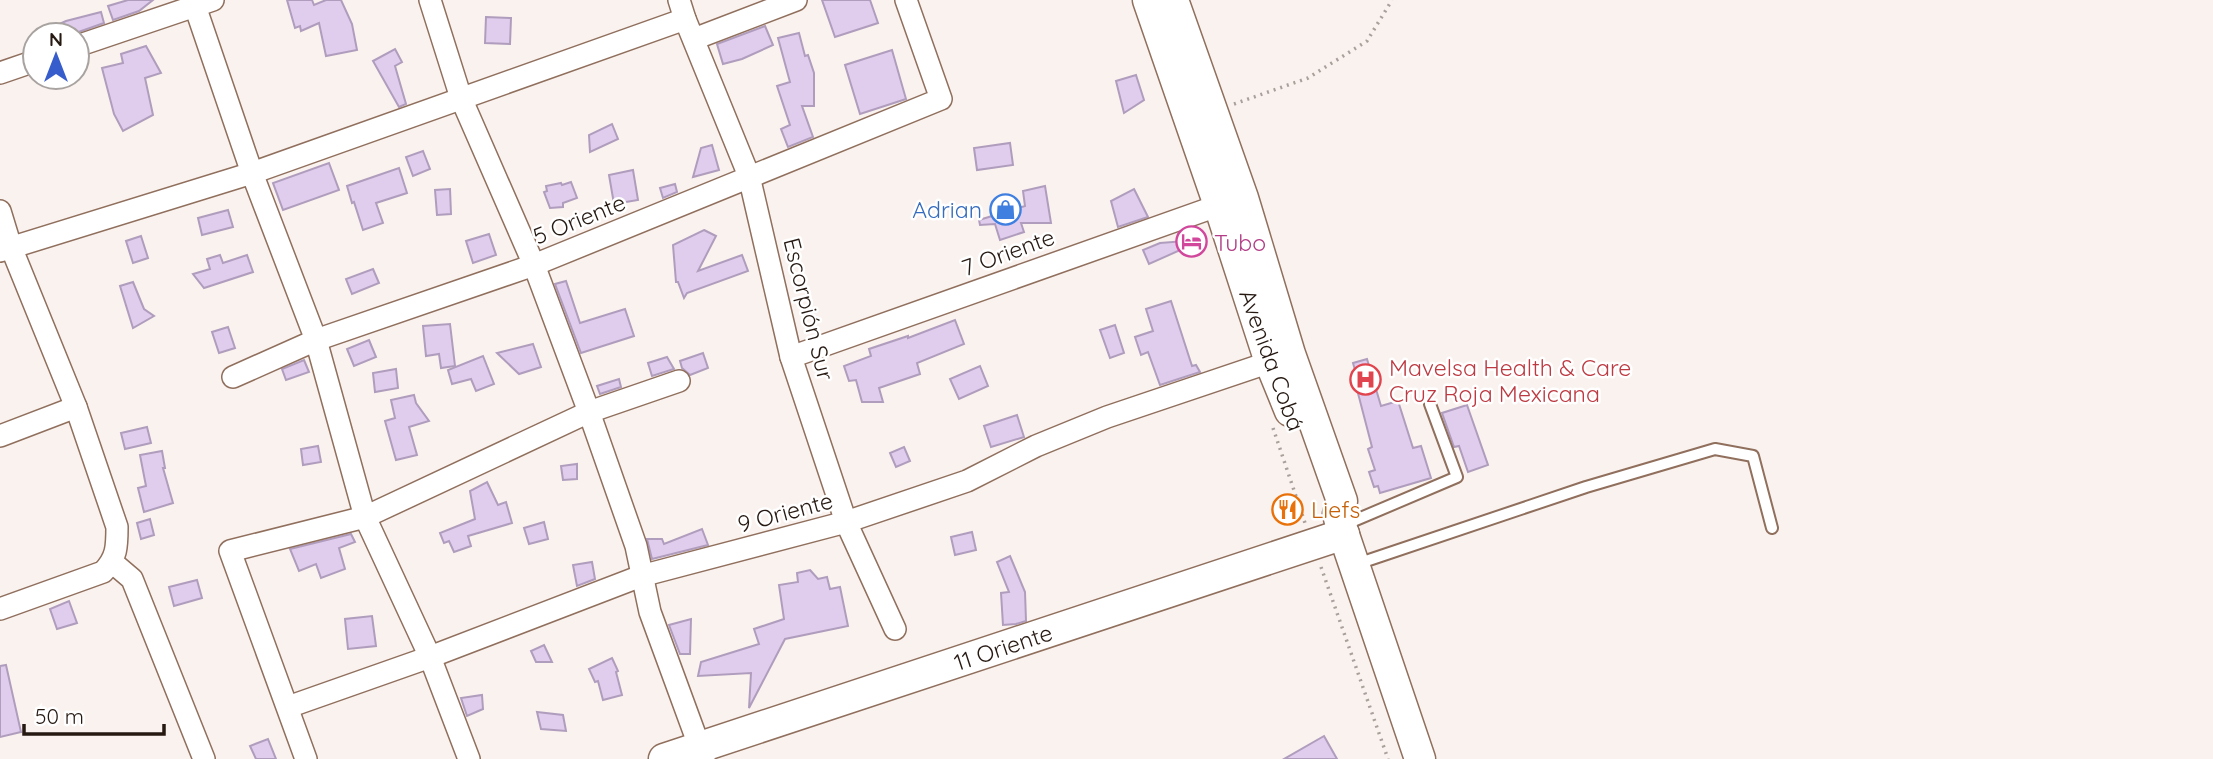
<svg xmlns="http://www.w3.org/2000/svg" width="2213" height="759" viewBox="0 0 2213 759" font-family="Quicksand,sans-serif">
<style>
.building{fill:#e0cdee;stroke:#b09dbd;stroke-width:2}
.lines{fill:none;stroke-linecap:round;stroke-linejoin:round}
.lane-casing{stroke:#906f5d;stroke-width:14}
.street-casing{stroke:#906f5d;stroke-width:24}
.secondary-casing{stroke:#906f5d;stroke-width:33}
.path{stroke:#aaa09b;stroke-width:3.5;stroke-dasharray:2 5;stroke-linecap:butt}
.lane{stroke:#fff;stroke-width:10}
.street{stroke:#fff;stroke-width:21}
.secondary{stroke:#fff;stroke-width:30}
.labels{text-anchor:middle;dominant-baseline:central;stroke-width:5;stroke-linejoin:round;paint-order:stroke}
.shop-label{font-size:23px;fill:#366cbe;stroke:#fff;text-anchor:end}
.street-label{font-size:23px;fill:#261912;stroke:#fff}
.hotel-label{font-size:23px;fill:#b23c85;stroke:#fff;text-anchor:start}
.health-label{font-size:23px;fill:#be3a42;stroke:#fff;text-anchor:start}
.food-label{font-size:23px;fill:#c56008;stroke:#fff;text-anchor:start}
</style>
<rect width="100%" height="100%" fill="#faf2ee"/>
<g class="building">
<path d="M128,0H153L139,11L113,20L108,6Z"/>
<path d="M287,0H312L314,5L326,0H341L352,24L357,50L326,56L319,23L301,31L300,26L295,28Z"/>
<path d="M822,0H870L878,23L835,37Z"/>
<path d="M101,12L104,23L70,35H35L66,21Z"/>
<path d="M486,17L511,18L510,44L485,43Z"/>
<path d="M765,26L773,45L742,59L723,64L717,44Z"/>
<path d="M799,33L805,56L808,55L814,73V106H802L813,137L788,147L781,129L790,125L777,86L790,82L778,38Z"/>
<path d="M146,46L161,73L145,78L153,115L123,131L114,114L102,68L123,63L121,54Z"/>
<path d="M395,49L402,62L395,66L406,104L399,107L373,61Z"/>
<path d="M892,50L906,99L860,114L845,65Z"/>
<path d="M1136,75L1144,100L1124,113L1116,81Z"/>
<path d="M612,124L618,139L590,152L589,135Z"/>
<path d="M1010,143L1013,165L977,170L974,148Z"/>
<path d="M712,145L719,170L693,177L701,148Z"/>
<path d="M423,151L430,169L413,176L406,157Z"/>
<path d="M329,163L339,190L283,210L273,183Z"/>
<path d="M399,168L407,193L376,203L383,223L363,230L354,202L352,203L347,186Z"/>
<path d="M633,170L638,200L614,204L609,175Z"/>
<path d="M571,182L577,198L563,203V207L550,208L544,192L547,191L546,186L561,183L562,185Z"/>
<path d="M675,184L677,192L663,198L660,188Z"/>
<path d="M1045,186L1051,223H1021L1024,232L1000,240L995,224L980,225L979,220L1025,206L1023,191Z"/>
<path d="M450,189L451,214L437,215L435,190Z"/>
<path d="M1134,189L1148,217L1118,227L1111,201Z"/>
<path d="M228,210L233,227L202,235L198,218Z"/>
<path d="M704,230L716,236L698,271L742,255L748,271L687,293L684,298L678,282H676L673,245Z"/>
<path d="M489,234L496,255L473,263L466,241Z"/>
<path d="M141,236L148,258L133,263L126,241Z"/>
<path d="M1198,240V242L1149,264L1143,250L1160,243Z"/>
<path d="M220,255L223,263L247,255L253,272L204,288L193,274L210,269L207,259Z"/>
<path d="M373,269L379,283L352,294L346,279Z"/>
<path d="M566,281L580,323L625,309L634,336L581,353L555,284Z"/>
<path d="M133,282L144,309L154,316L133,328L120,286Z"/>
<path d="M1171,301L1192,366L1196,365L1200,372L1160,385L1148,352L1141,355L1135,337L1153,331L1146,309Z"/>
<path d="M955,320L964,344L917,363L920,374L879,388L883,402H862L856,380L849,381L844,366L871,356L869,349L908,336V338Z"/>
<path d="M450,324L455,366L441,368L439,354L426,356L423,326Z"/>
<path d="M1115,325L1124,353L1110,358L1100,330Z"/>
<path d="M228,327L235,348L219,353L212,332Z"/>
<path d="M369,340L376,357L354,366L347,349Z"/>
<path d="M533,344L541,367L519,374L497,353Z"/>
<path d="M703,353L708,368L690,375L682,368L680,361Z"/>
<path d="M483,356L494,384L476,391L471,379L452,384L448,370Z"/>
<path d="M667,357L674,369L652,376L648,363Z"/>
<path d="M1367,359L1381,406L1398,401L1413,448L1421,446L1431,478L1380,493L1378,486L1374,487L1369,472L1375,470L1368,449L1372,447L1354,378L1357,377L1353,363Z"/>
<path d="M304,360L309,372L286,380L282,369Z"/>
<path d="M980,366L988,386L959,399L950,379Z"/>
<path d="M396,369L398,388L375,392L373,373Z"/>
<path d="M619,379L621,387L600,394L597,386Z"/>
<path d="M414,395L416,403L429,421L409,427L417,455L396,460L385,421L395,418L391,400Z"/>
<path d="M1467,405L1488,465L1468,472L1459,446L1454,447L1442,413Z"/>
<path d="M1017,415L1024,437L991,447L984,426Z"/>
<path d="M147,427L151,443L125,449L121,433Z"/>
<path d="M318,446L321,462L303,465L301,449Z"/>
<path d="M904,447L910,461L896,467L890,453Z"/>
<path d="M162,451L165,468H163L173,503L144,512L138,488L146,486L140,455Z"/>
<path d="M577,464V479L563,480L561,466Z"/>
<path d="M487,482L498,505L506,502L512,523L468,536L471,546L454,552L449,541L444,543L440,533L475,519L470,491Z"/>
<path d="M150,519L154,535L141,539L137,523Z"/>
<path d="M544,522L548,539L529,544L524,528Z"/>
<path d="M702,529L708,545L652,559L647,539H662L664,544Z"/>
<path d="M972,532L976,550L955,555L951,537Z"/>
<path d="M351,534L355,542L339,548L345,569L321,578L316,564L299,571L290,549Z"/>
<path d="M1010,556L1025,592L1026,621L1016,624L1003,625L1001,593L1009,592L997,562Z"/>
<path d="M592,562L595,579L577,586L573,565Z"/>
<path d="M810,570L818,579L827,577L830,589L840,587L848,626L785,639L749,708L751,673L698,676L701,662L759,644L754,629L784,619L779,585L798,582L797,573Z"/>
<path d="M197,580L202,598L174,606L169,587Z"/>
<path d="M69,601L77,623L57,629L50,609Z"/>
<path d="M372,616L376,646L348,649L345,619Z"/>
<path d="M691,619L690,654H680L669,625Z"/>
<path d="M544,645L552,662H536L531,651Z"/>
<path d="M612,658L618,671L616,672L622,695L603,700L598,681L595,682L589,669Z"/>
<path d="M6,665L21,732L0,737V666Z"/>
<path d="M482,695L483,709L467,716L461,698Z"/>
<path d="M537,712L563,715L566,731L541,729Z"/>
<path d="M1324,736L1337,759H1284Z"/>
<path d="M268,739L276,759H256L250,746Z"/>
</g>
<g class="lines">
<defs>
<g id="lane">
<path d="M1344,525L1457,477L1430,404"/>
<path d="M1357,564L1586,487L1715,449L1753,456L1772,528"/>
</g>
<g id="street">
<path d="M430,0L461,98L534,265L589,412L636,546L650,612L704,759"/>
<path d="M679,0L685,19L749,176L791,357L846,522L895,629"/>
<path d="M195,6L252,173L316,340L365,517L430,657L469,759"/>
<path d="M694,39L796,0"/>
<path d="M77,46L213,0"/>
<path d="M0,73L35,61"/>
<path d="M0,211L11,247L76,407L117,527C117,546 117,558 103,572L0,609"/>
<path d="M0,251L252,173L685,19"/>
<path d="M791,357L1231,201"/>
<path d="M233,377L316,340L534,265L941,99L906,0"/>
<path d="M0,436L76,407"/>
<path d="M112,562L132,579L204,759"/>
<path d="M288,707L430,657L641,576L846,522L967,481L1036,446L1107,417L1282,358"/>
<path d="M306,759L230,551L365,517L589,412L679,381"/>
</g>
<g id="secondary">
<path d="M1148,0L1219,205L1270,362L1290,411"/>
<path d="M1173,0L1243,198L1290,354L1342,501L1338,514L1341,526L1420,759"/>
<path id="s1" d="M664,759L1344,534"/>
</g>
</defs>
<use href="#lane" class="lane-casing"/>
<use href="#street" class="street-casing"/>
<use href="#secondary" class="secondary-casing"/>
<g class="path">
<path d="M1234,104L1308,78L1367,41L1392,0"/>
<path d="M1273,428L1305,523"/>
<path d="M1321,567L1388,759"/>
</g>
<use href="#lane" class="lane"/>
<use href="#street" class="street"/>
<use href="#secondary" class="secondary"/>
</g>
<defs>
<symbol id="shop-ring" viewBox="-11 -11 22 22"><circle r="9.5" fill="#fff" stroke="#3f7fe0" stroke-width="1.5"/><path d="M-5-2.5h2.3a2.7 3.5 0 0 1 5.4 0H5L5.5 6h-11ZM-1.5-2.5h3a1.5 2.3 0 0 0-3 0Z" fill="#3f7fe0"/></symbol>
<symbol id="hotel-ring" viewBox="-11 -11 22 22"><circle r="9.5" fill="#fff" stroke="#d1479c" stroke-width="1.5"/><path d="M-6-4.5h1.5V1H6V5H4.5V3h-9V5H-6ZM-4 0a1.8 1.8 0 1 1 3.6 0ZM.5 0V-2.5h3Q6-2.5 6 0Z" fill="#d1479c"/></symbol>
<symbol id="hospital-ring" viewBox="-11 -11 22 22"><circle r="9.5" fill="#fff" stroke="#e0444e" stroke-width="1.5"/><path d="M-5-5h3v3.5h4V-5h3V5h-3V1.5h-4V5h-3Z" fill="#e0444e"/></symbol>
<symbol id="restaurant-ring" viewBox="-11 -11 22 22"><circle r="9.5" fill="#fff" stroke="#e8710a" stroke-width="1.5"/><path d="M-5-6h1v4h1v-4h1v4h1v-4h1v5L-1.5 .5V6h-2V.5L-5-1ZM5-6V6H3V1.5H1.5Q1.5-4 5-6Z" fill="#e8710a"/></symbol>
</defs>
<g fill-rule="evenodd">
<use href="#shop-ring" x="988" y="192" width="35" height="35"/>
<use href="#hotel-ring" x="1174" y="224" width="35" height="35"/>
<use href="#hospital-ring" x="1348" y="362" width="35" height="35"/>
<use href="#restaurant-ring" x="1270" y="492" width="35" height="35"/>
</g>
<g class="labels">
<g class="shop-label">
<text x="982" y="209">Adrian</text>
</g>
<g class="street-label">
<text transform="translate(579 219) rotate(-22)">5 Oriente</text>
<text transform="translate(1008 252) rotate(-20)">7 Oriente</text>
<text transform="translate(809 309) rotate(76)">Escorpión Sur</text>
<text transform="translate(1272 360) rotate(70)">Avenida Cobá</text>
<text transform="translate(785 512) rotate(-15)">9 Oriente</text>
<text stroke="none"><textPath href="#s1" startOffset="357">11 Oriente</textPath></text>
</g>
<g class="hotel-label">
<text x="1214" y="242">Tubo</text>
</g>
<g class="health-label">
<text x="1389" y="367">Mavelsa Health &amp; Care<tspan x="1389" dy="26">Cruz Roja Mexicana</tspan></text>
</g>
<g class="food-label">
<text x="1311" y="509">Liefs</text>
</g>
</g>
<g transform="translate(56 56)"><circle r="33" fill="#ffffff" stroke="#a8a3a0" stroke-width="2"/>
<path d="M0-5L12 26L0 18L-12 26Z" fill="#375ccc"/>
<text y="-10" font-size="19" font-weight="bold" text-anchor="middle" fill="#261912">N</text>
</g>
<path d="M24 724v10h140v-10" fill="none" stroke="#261912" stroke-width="3.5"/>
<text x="35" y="724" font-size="21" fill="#261912" stroke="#ffffff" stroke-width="5" paint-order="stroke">50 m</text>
</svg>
